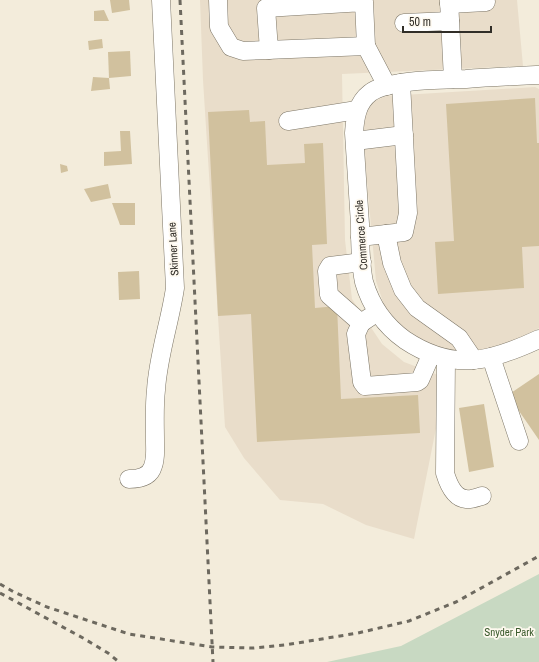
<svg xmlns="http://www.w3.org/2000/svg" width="539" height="662" viewBox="0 0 539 662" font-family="'Archivo Narrow',sans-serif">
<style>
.industrial{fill:#e9ddca}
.green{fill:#c8d9c2}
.building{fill:#d1c19e}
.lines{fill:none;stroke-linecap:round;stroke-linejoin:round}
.minor-casing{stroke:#7d7667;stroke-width:19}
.minor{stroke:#fff;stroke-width:18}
.rail{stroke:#6d695f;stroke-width:3;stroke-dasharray:5 5;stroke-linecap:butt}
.labels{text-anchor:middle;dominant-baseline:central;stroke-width:3.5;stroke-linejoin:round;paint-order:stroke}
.street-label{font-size:11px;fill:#312e28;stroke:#fef9ef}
.park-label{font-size:11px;fill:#3c5c2e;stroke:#fef9ef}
</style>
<rect width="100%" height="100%" fill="#f3ecdb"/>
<g class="industrial">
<path d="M200,0H517L523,66L342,74L345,240L352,299L382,344L404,362L446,378L414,539L366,525L323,504L280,500L244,458L225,427L203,80Z"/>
<path d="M535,87L539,89V328L519,339L485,350H445L409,334L385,308L376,281L363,137L365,116L373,102L386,96Z"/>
</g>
<path class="green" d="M539,574V662H327L401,646Z"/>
<g class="building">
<path d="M110,0H129L130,10L112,13Z"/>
<path d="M104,10L109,21H94V11Z"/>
<path d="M102,39L103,48L89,50L88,41Z"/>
<path d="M130,51L131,76L109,78L108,52Z"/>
<path d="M93,77L109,78L110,89L91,91Z"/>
<path d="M535,98L537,143H539V246L522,247L524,288L438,294L435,242L454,241L446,104Z"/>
<path d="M249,110L250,122L265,121L267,165L305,163L304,144L323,143L327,244L312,245L315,308L337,306L341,399L418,395L420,433L257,442L251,314L218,316L208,112Z"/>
<path d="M120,131H130L132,164L104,166V152L121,151Z"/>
<path d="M60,164L67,166L68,171L61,173Z"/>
<path d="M108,184L111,198L91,202L84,189Z"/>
<path d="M112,203H135V225H120Z"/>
<path d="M139,271L140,299L119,300L118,272Z"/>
<path d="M539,374V440L508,395Z"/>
<path d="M484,404L494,467L469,472L459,408Z"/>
</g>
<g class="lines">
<defs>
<g id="minor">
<path d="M218,0L219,27L231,47L243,51L366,46L387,86"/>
<path d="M449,0L453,79"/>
<path d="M449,4L486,2L485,0"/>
<path d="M404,23L450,21"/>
<path d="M269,50L266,8L364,2L366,46"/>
<path d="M539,75C515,76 490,77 466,79C443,80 388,79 370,93C357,103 355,118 354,133C356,164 358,194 360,224C360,243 360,263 364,282C371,306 384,325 405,340C453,372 490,362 539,339"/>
<path d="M288,121L357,110"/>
<path d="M355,141L404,135"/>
<path d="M386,234L392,263L403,290L417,308L459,338L474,360"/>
<path d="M360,237L404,232L408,213L401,83"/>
<path d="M362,262L330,266L327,271L329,295L361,323L370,317"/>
<path d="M361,323L356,334L362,382L365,386L417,382L420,380L431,355"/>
<path d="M491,357L519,441"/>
<path d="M446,359L445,473C448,483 454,498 466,499C471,500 478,497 482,496"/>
<path d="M129,479C139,479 150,477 153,466C156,458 155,450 155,442C155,425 154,407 156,390C158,356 170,322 175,288L161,0"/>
</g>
</defs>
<use href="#minor" class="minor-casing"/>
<use href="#minor" class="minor"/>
<g class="rail">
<path d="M180,0L213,662"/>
<path d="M0,584L14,592L47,607L129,634L212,647L254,648L285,645L358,633L409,621L456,602L539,556"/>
<path d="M0,593L83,638L108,653L119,662"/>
</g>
</g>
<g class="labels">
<g class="street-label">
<text transform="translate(361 235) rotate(-94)">Commerce Circle</text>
<text transform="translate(173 249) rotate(-93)">Skinner Lane</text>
</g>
<g class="park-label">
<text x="509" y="632">Snyder Park</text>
</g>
</g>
<path d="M403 26v6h88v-6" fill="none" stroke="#312e28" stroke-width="2"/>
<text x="409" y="26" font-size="12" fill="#312e28" stroke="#fef9ef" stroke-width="3" paint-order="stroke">50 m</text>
</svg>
